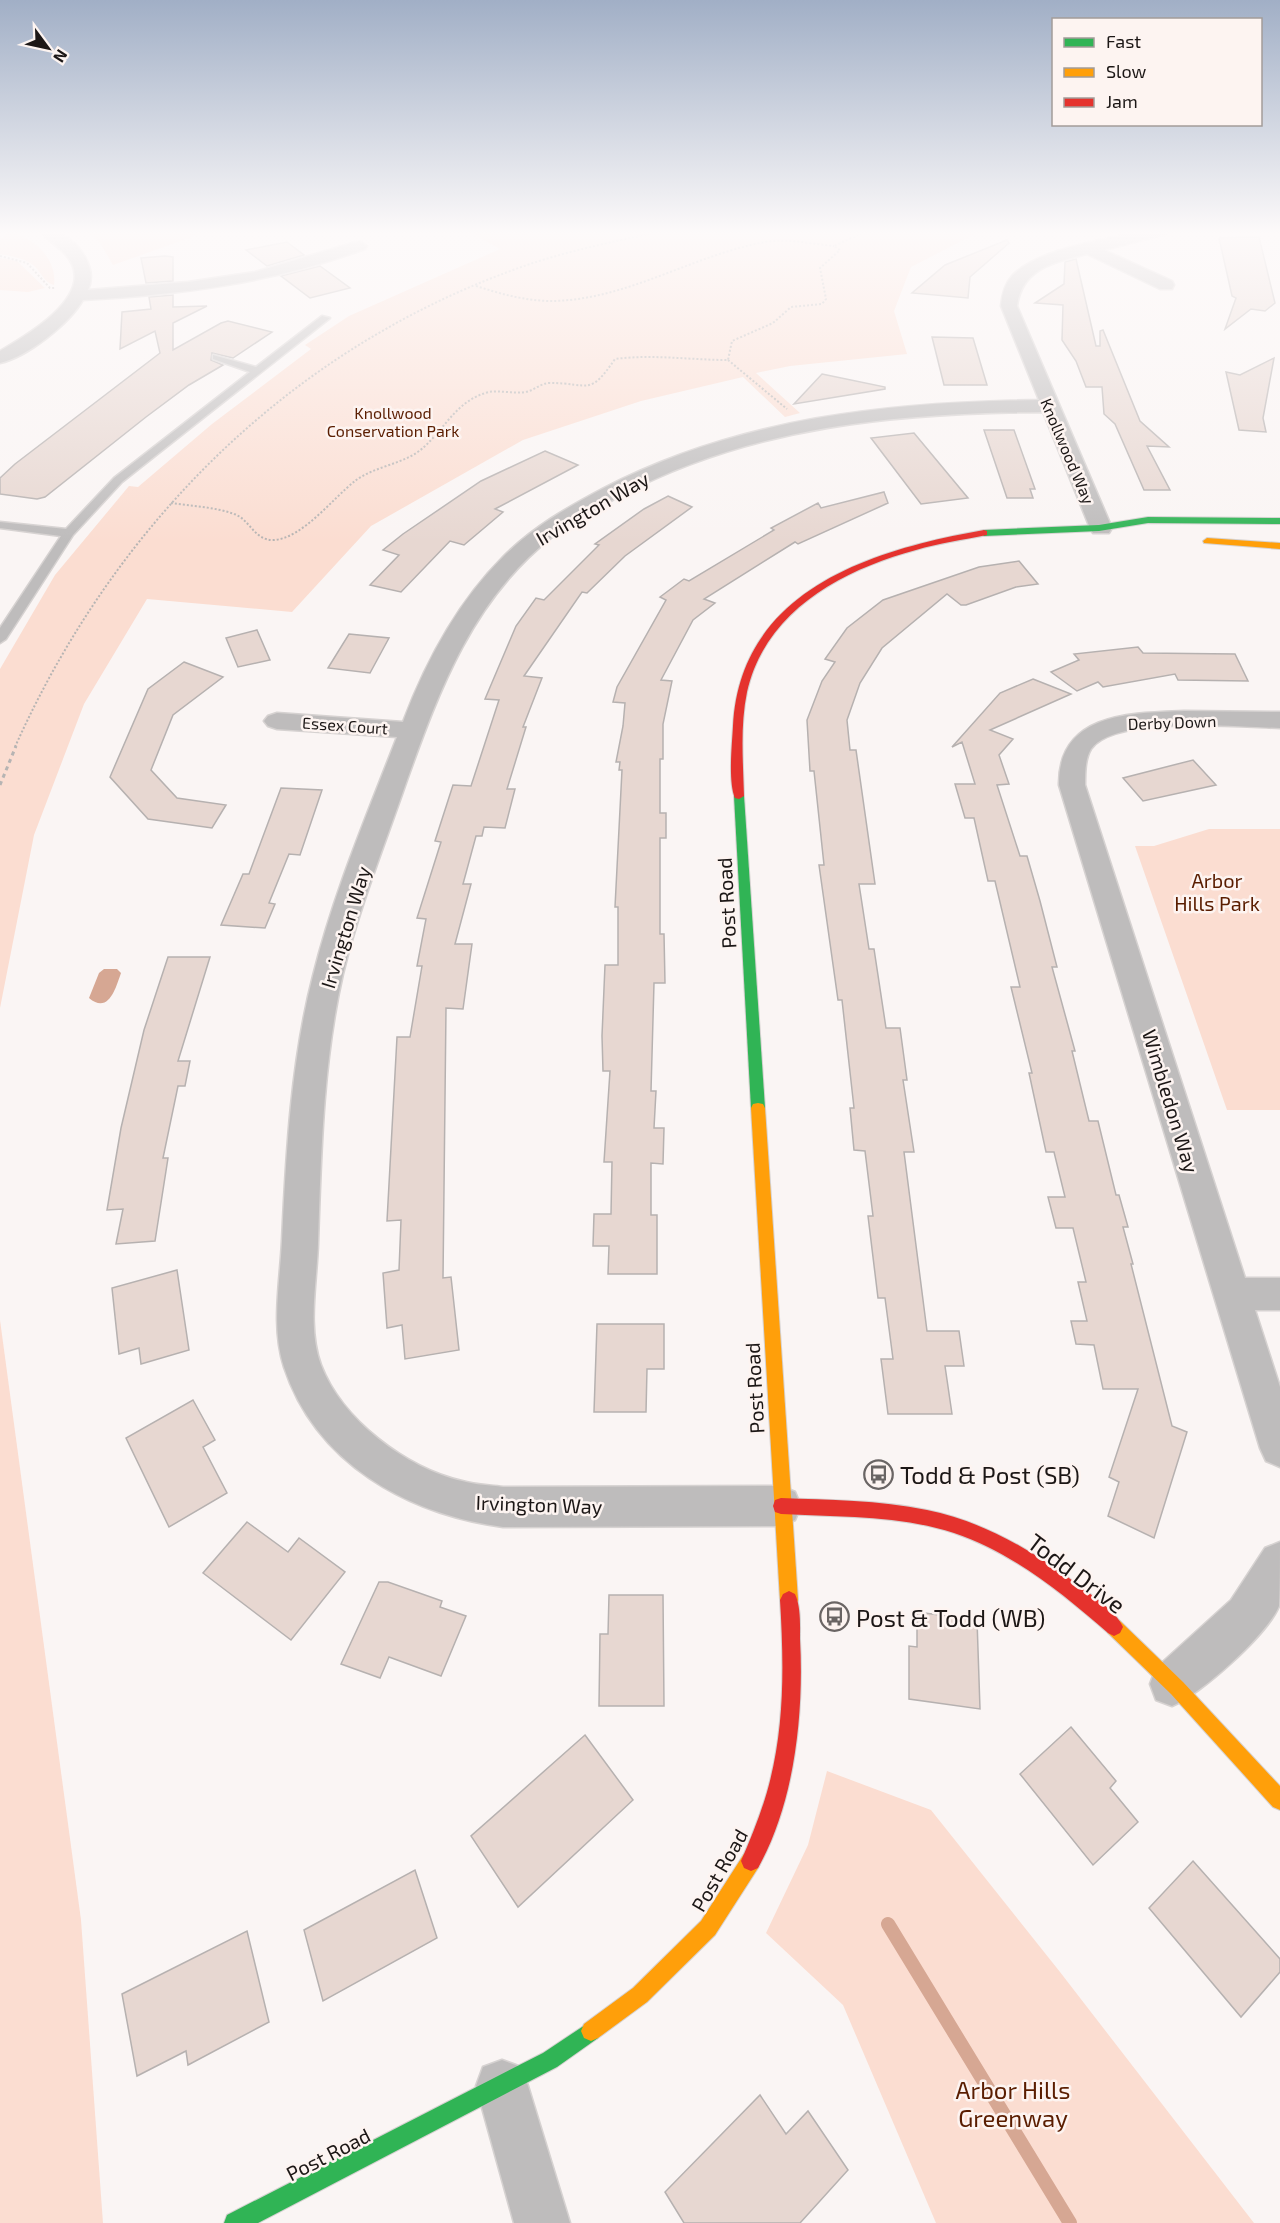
<svg xmlns="http://www.w3.org/2000/svg" width="1280" height="2223" viewBox="0 0 1280 2223" font-family="'Exo 2',sans-serif">
<style>
.green{fill:#fbddd1}
.water{fill:#d6a793}
.lines{fill:none;stroke-linecap:round;stroke-linejoin:round}
.stream{stroke:#d6a793;stroke-width:14}
.building{fill:#e7d7d1;stroke:#b6b1b0;stroke-width:1.5}
.lane-casing{stroke:#d6d2d1;stroke-width:3}
.street-casing{stroke:#d6d2d1;stroke-width:3}
.fast-casing{stroke:#d6d2d1;stroke-width:2}
.slow-casing{stroke:#d6d2d1;stroke-width:2}
.jam-casing{stroke:#d6d2d1;stroke-width:2}
.path-far1{stroke:#b6b4b3;stroke-width:2;stroke-dasharray:2 2;stroke-linecap:butt}
.path{stroke:#b6b4b3;stroke-width:3;stroke-dasharray:4 4;stroke-linecap:butt}
.lane{fill:#bebcbc;fill-rule:evenodd}
.street{fill:#bebcbc;fill-rule:evenodd}
.fast{fill:#30b455;fill-rule:evenodd}
.slow{fill:#ff9f0a;fill-rule:evenodd}
.jam{fill:#e5322d;fill-rule:evenodd}
.labels{text-anchor:middle;dominant-baseline:central;stroke-width:5;stroke-linejoin:round;paint-order:stroke}
.far-park-label{font-size:16px;fill:#5a1d00;stroke:#fdf4f1}
.far-street-label{font-size:16px;fill:#1c1716;stroke:#fdf4f1}
.street-label{font-size:20px;fill:#1c1716;stroke:#fdf4f1}
.park-label{font-size:20px;fill:#5a1d00;stroke:#fdf4f1}
.near-poi-label{font-size:24px;fill:#1c1716;stroke:#fdf4f1;text-anchor:start}
.near-street-label{font-size:24px;fill:#1c1716;stroke:#fdf4f1}
.near-park-label{font-size:24px;fill:#5a1d00;stroke:#fdf4f1}
</style>
<rect width="100%" height="100%" fill="#faf5f4"/>
<g class="green">
<path d="M0,231C27,231 58,256 54,285C44,283 41,271 33,265C24,258 11,256 0,254V239L5,235Z"/>
<path d="M85,231H209L113,265L99,241Z"/>
<path d="M468,231H981L911,267L894,311L907,354L790,366L756,373L800,413L785,417L743,377L641,401L523,440L371,526L292,612L147,599L84,704L34,835L0,1008V669L55,575L129,486L138,487L212,424L311,349L305,345L349,316L500,249Z"/>
<path d="M0,258L17,261L45,288L28,292L0,290Z"/>
<path d="M1209,829H1280V1110H1227L1135,846H1154Z"/>
<path d="M0,1320L81,1920L103,2223H0Z"/>
<path d="M827,1771L931,1810L1060,1972L1254,2223H936L843,2005L766,1933L808,1845Z"/>
</g>
<path class="water" d="M104,969H117L121,973C116,987 109,1015 89,998L99,973Z"/>
<g class="lines">
<path class="stream" d="M888,1924L1070,2223"/>
</g>
<g class="building">
<path d="M1259,237L1275,303L1265,311L1251,309L1225,329L1236,298L1232,296L1219,238Z"/>
<path d="M1007,240L1009,243L970,277L968,298L912,293L945,265Z"/>
<path d="M287,242L304,255L267,266L246,250Z"/>
<path d="M165,256L173,257V281L146,283L141,258Z"/>
<path d="M1076,259L1096,346H1100V331L1103,330L1140,421L1169,447L1147,446L1170,490H1144L1115,424L1104,414L1102,387H1086L1076,361L1062,340L1063,305L1035,303L1064,284L1065,262Z"/>
<path d="M320,266L350,288L310,298L281,276Z"/>
<path d="M173,295V307L207,306L173,323V350L221,323L228,321L272,332L233,358L212,353L211,360L223,365L189,385L146,417L45,497L37,499L0,494V478L15,464L160,353L155,331L120,349L122,312L151,309L149,297Z"/>
<path d="M932,337L973,338L987,385H944Z"/>
<path d="M1274,358L1263,418L1266,432L1239,430L1226,372L1240,375Z"/>
<path d="M822,374L885,387V389L794,404Z"/>
<path d="M984,430H1014L1035,489H1030L1033,498H1007Z"/>
<path d="M914,433L968,498L921,504L871,438Z"/>
<path d="M545,451L578,465L495,509L503,512L464,545L450,541L401,592L370,585L399,555L383,550L403,534L481,481Z"/>
<path d="M884,492L888,503L798,544L795,542L704,599L715,603L693,620L661,680L672,681L663,724V759H660V813H666V838H660V934H664L665,983H654L651,1091H656L654,1128H664L663,1164L651,1163V1215H657V1274H608L609,1246H593L594,1214H611L612,1162H604L610,1071H603L602,1036L605,965H618V907H615L622,770H619L620,762H616L623,726L625,703L613,702L617,687L666,600L660,597L684,579L689,581L774,530L771,528L818,503L821,508Z"/>
<path d="M668,496L692,507L625,556L587,593L582,592L524,676L542,678L523,727H526L507,789H515L505,828L484,827L482,836H476L463,884H471L455,944H472L463,1009L446,1008L443,1278L451,1277L459,1350L405,1359L402,1325L387,1328L383,1273L399,1270L401,1220L387,1221L397,1037H410L422,966H417L426,919L417,918L441,842L435,841L453,785L471,786L499,700L485,699L516,626L536,598L544,600L599,545L595,544L644,509Z"/>
<path d="M1019,561L1038,584L1016,587L966,605H961L947,594L882,648L860,683L847,720L850,750H856L875,884H859L869,949H874L886,1028H900L907,1080H903L914,1152H904L927,1331H959L964,1366H945L952,1414H888L881,1359H893L885,1298H878L868,1216H873L865,1151L854,1150L850,1108H854L842,1000H838L819,865H824L814,771H810L807,720L822,681L835,662L825,659L847,628L883,600L979,567Z"/>
<path d="M257,630L270,660L238,667L226,638Z"/>
<path d="M349,634L389,638L370,673L328,668Z"/>
<path d="M1138,647L1143,653L1235,654L1248,681L1178,680L1175,674L1103,687L1098,682L1077,691L1051,672L1079,660L1074,654Z"/>
<path d="M184,662L223,677L173,715L151,770L177,798L226,805L212,828L148,819L110,777L148,689Z"/>
<path d="M1033,679L1071,694L990,730L1013,739L999,755L1009,784L997,785L1020,856H1027L1040,901L1057,967H1052L1075,1051H1072L1089,1121H1098L1116,1195H1119L1128,1227H1123L1133,1264H1131L1172,1426L1187,1432L1154,1538L1108,1516L1119,1482L1109,1477L1138,1389H1103L1094,1345L1076,1344L1071,1321H1087L1078,1282H1086L1073,1228H1056L1048,1197H1065L1054,1152H1046L1029,1073H1032L1011,987H1020L995,881H988L974,818H965L955,784H975L962,742L952,747L1000,693Z"/>
<path d="M1193,760L1216,785L1143,801L1123,778Z"/>
<path d="M281,788L322,790L300,855L289,854L269,903L275,904L265,928L221,925L243,874H249Z"/>
<path d="M168,957H210L178,1061H190L185,1086H178L163,1158H168L155,1241L116,1244L123,1209L107,1210L121,1128L144,1030Z"/>
<path d="M177,1270L189,1350L141,1364L139,1348L119,1354L112,1288Z"/>
<path d="M597,1324H664V1369H647L646,1412H594Z"/>
<path d="M193,1400L215,1440L203,1447L227,1493L169,1527L126,1438Z"/>
<path d="M247,1522L288,1552L299,1538L345,1572L291,1640L203,1573Z"/>
<path d="M379,1582H388L442,1601L440,1607L466,1616L441,1676L389,1657L380,1678L341,1664Z"/>
<path d="M609,1595H663L664,1706H599L600,1634H608Z"/>
<path d="M917,1612L977,1620L980,1709L909,1699V1646L917,1647Z"/>
<path d="M1071,1727L1116,1781L1110,1788L1138,1822L1093,1865L1020,1774Z"/>
<path d="M585,1735L633,1800L518,1907L471,1836Z"/>
<path d="M1193,1861L1280,1959V1972L1241,2017L1149,1908Z"/>
<path d="M415,1870L437,1938L323,2001L304,1930Z"/>
<path d="M247,1931L269,2022L188,2065L186,2051L137,2076L122,1994Z"/>
<path d="M760,2095L786,2134L808,2111L848,2170L800,2223H684L665,2192Z"/>
</g>
<g class="lines">
<defs>
<path id="lane" d="M322,316L330,318L122,482L73,535L6,639L0,643V628L61,536L0,528V522L66,529L114,478L250,372L213,359V355L256,367Z"/>
<g id="street">
<path d="M40,231C46,231 55,230 60,233C79,242 98,268 88,290L188,282L255,272L359,241L367,246L365,249C272,283 180,295 83,300C69,324 27,357 0,363V351C24,337 89,300 72,264C65,249 50,244 40,231Z"/>
<path d="M1140,231H1169L1166,234L1104,250L1172,281L1174,285L1172,289H1160L1087,254C1055,262 1022,268 1017,306L1112,528L1109,533H1093L1090,528L1043,412C898,413 753,426 622,495C598,508 573,520 552,537C473,599 440,688 407,780C385,844 359,908 343,974C323,1061 321,1154 318,1243C317,1282 307,1327 321,1365C342,1420 406,1468 462,1481C476,1485 490,1485 503,1487L781,1486L795,1492L801,1506L795,1520L781,1526L503,1527C408,1514 316,1464 284,1367C271,1327 280,1283 282,1241C286,1154 291,1061 313,976C333,894 367,815 397,737L277,729L268,726L264,721L268,716L277,713L403,722C426,661 457,603 503,557C533,527 568,507 604,488C739,418 888,402 1039,400L1001,306C1002,295 1004,285 1012,276C1037,249 1104,240 1140,231Z"/>
<path d="M1184,711L1280,712V728C1241,727 1114,715 1091,749C1085,759 1085,773 1085,785L1245,1278H1280V1310H1255L1280,1387V1467L1266,1461L1260,1448L1059,785C1058,713 1130,713 1184,711Z"/>
<path d="M1280,1542C1280,1557 1280,1594 1279,1606C1267,1635 1200,1695 1172,1706L1156,1700L1150,1684L1156,1668L1231,1600L1265,1548Z"/>
<path d="M502,2060L521,2067L528,2086L570,2223H514L476,2086L483,2067Z"/>
</g>
<g id="fast">
<path d="M1148,517L1280,518V524L1148,523L1099,531L984,536L980,533L984,530L1099,525Z"/>
<path d="M739,793L744,796L765,1108L763,1112H753L751,1108L734,796Z"/>
<path d="M591,2021L598,2024L601,2031L598,2038L557,2067L258,2223H224L227,2215L494,2078L543,2053Z"/>
</g>
<g id="slow">
<path d="M1207,538L1280,543V549L1204,543L1203,541Z"/>
<path d="M758,1103L763,1104L765,1108L798,1600L795,1606L789,1609L783,1606L780,1600L751,1108L753,1104Z"/>
<path d="M1114,1618L1120,1621L1183,1682L1280,1786V1810L1273,1807L1171,1694L1108,1633L1105,1627L1108,1621Z"/>
<path d="M751,1851L758,1854L761,1861L758,1868L715,1935L647,2002L598,2038L591,2041L584,2038L581,2031L584,2024L633,1988L701,1921L744,1854Z"/>
</g>
<g id="jam">
<path d="M984,530L987,531V535C963,540 939,543 916,550C842,570 765,611 747,692C740,726 743,761 744,796L739,799L735,798C728,782 732,745 733,726C740,590 871,550 984,530Z"/>
<path d="M781,1498C829,1500 879,1500 927,1510C982,1521 1032,1550 1077,1584C1090,1594 1117,1612 1123,1627L1120,1633L1114,1636L1108,1633C1062,1593 1013,1553 954,1533C899,1515 838,1517 781,1514L775,1512L773,1506L775,1500Z"/>
<path d="M789,1591L795,1594C801,1607 800,1625 800,1639C804,1713 795,1802 758,1868L751,1871L744,1868L741,1861C751,1838 760,1816 767,1792C785,1729 784,1665 780,1600L783,1594Z"/>
</g>
</defs>
<use href="#lane" class="lane-casing"/>
<use href="#street" class="street-casing"/>
<use href="#fast" class="fast-casing"/>
<use href="#slow" class="slow-casing"/>
<use href="#jam" class="jam-casing"/>
<g class="path-far1">
<path d="M0,256L27,263L50,288H55"/>
<path d="M476,286C501,294 526,301 552,301C627,300 693,255 765,242C788,238 812,244 834,246"/>
<path d="M728,360L787,409"/>
<path d="M171,503C191,506 215,507 234,514C250,519 254,541 274,540C303,538 333,498 355,481C374,466 406,464 424,447C446,427 457,400 489,392C500,390 513,394 525,392C534,391 540,383 550,383C590,383 589,397 615,359C653,354 690,360 728,360L732,341L773,323L791,307L822,304L826,299L820,268L840,250L834,246L867,231"/>
<path d="M15,747C113,528 285,353 513,270C561,252 612,242 662,231"/>
</g>
<path class="path" d="M0,785L16,746"/>
<use href="#lane" class="lane"/>
<use href="#street" class="street"/>
<use href="#fast" class="fast"/>
<use href="#slow" class="slow"/>
<use href="#jam" class="jam"/>
</g>
<linearGradient id="sky" x2="0" y2="1"><stop stop-color="#a1afc6"/><stop offset="0.43" stop-color="#fdfafa"/><stop offset="1" stop-color="#fdfafa" stop-opacity="0"/></linearGradient>
<rect width="1280" height="542" fill="url(#sky)"/>
<defs>
<symbol id="bus-ring" viewBox="-11 -11 22 22"><circle r="9.5" fill="#fdf4f1" stroke="#6a6564" stroke-width="1.5"/><path d="M-5-6H5V4H4V6H2V4H-2V6H-4V4H-5ZM-3.5-4V0h7V-4ZM-3.5 1.2v1.5H-2V1.2ZM2 1.2v1.5H3.5V1.2Z" fill="#6a6564"/></symbol>
</defs>
<g fill-rule="evenodd">
<use href="#bus-ring" x="862" y="1458" width="33" height="33"/>
<use href="#bus-ring" x="818" y="1600" width="33" height="33"/>
</g>
<g class="labels">
<g class="far-park-label">
<text x="393" y="412">Knollwood<tspan x="393" dy="18">Conservation Park</tspan></text>
</g>
<g class="far-street-label">
<text transform="translate(1068 451) rotate(67)">Knollwood Way</text>
<text transform="translate(1172 722) rotate(-2)">Derby Down</text>
<text transform="translate(345 725) rotate(4)">Essex Court</text>
</g>
<g class="street-label">
<text transform="translate(592 508) rotate(-30)">Irvington Way</text>
<text transform="translate(726 903) rotate(-93)">Post Road</text>
<text transform="translate(345 927) rotate(-73)">Irvington Way</text>
<text transform="translate(1171 1101) rotate(73)">Wimbledon Way</text>
<text transform="translate(754 1388) rotate(-93)">Post Road</text>
<text transform="translate(539 1504) rotate(2)">Irvington Way</text>
<text transform="translate(719 1870) rotate(-60)">Post Road</text>
<text transform="translate(328 2154) rotate(-27)">Post Road</text>
</g>
<g class="park-label">
<text x="1217" y="880">Arbor<tspan x="1217" dy="23">Hills Park</tspan></text>
</g>
<g class="near-poi-label">
<text x="900" y="1474">Todd &amp; Post (SB)</text>
<text x="856" y="1617">Post &amp; Todd (WB)</text>
</g>
<g class="near-street-label">
<text transform="translate(1077 1573) rotate(37)">Todd Drive</text>
</g>
<g class="near-park-label">
<text x="1013" y="2089">Arbor Hills<tspan x="1013" dy="28">Greenway</tspan></text>
</g>
</g>
<rect x="1052" y="18" width="210" height="108" fill="#fdf4f1" stroke="#a39c99" stroke-width="1.5"/>
<rect x="1064" y="38" width="30" height="9" fill="#30b455" stroke="#a39c99" stroke-width="1.5"/>
<text x="1106" y="48" font-size="18" fill="#1c1716">Fast</text>
<rect x="1064" y="68" width="30" height="9" fill="#ff9f0a" stroke="#a39c99" stroke-width="1.5"/>
<text x="1106" y="78" font-size="18" fill="#1c1716">Slow</text>
<rect x="1064" y="98" width="30" height="9" fill="#e5322d" stroke="#a39c99" stroke-width="1.5"/>
<text x="1106" y="108" font-size="18" fill="#1c1716">Jam</text>
<g transform="translate(48 48) rotate(123)" stroke="#fdf4f1" stroke-width="4.5" paint-order="stroke">
<path d="M0-4.5L10 22L0 15L-10 22Z" fill="#1c1716"/>
<text y="-9" font-size="16" font-weight="bold" text-anchor="middle" fill="#1c1716">N</text>
</g>
</svg>
